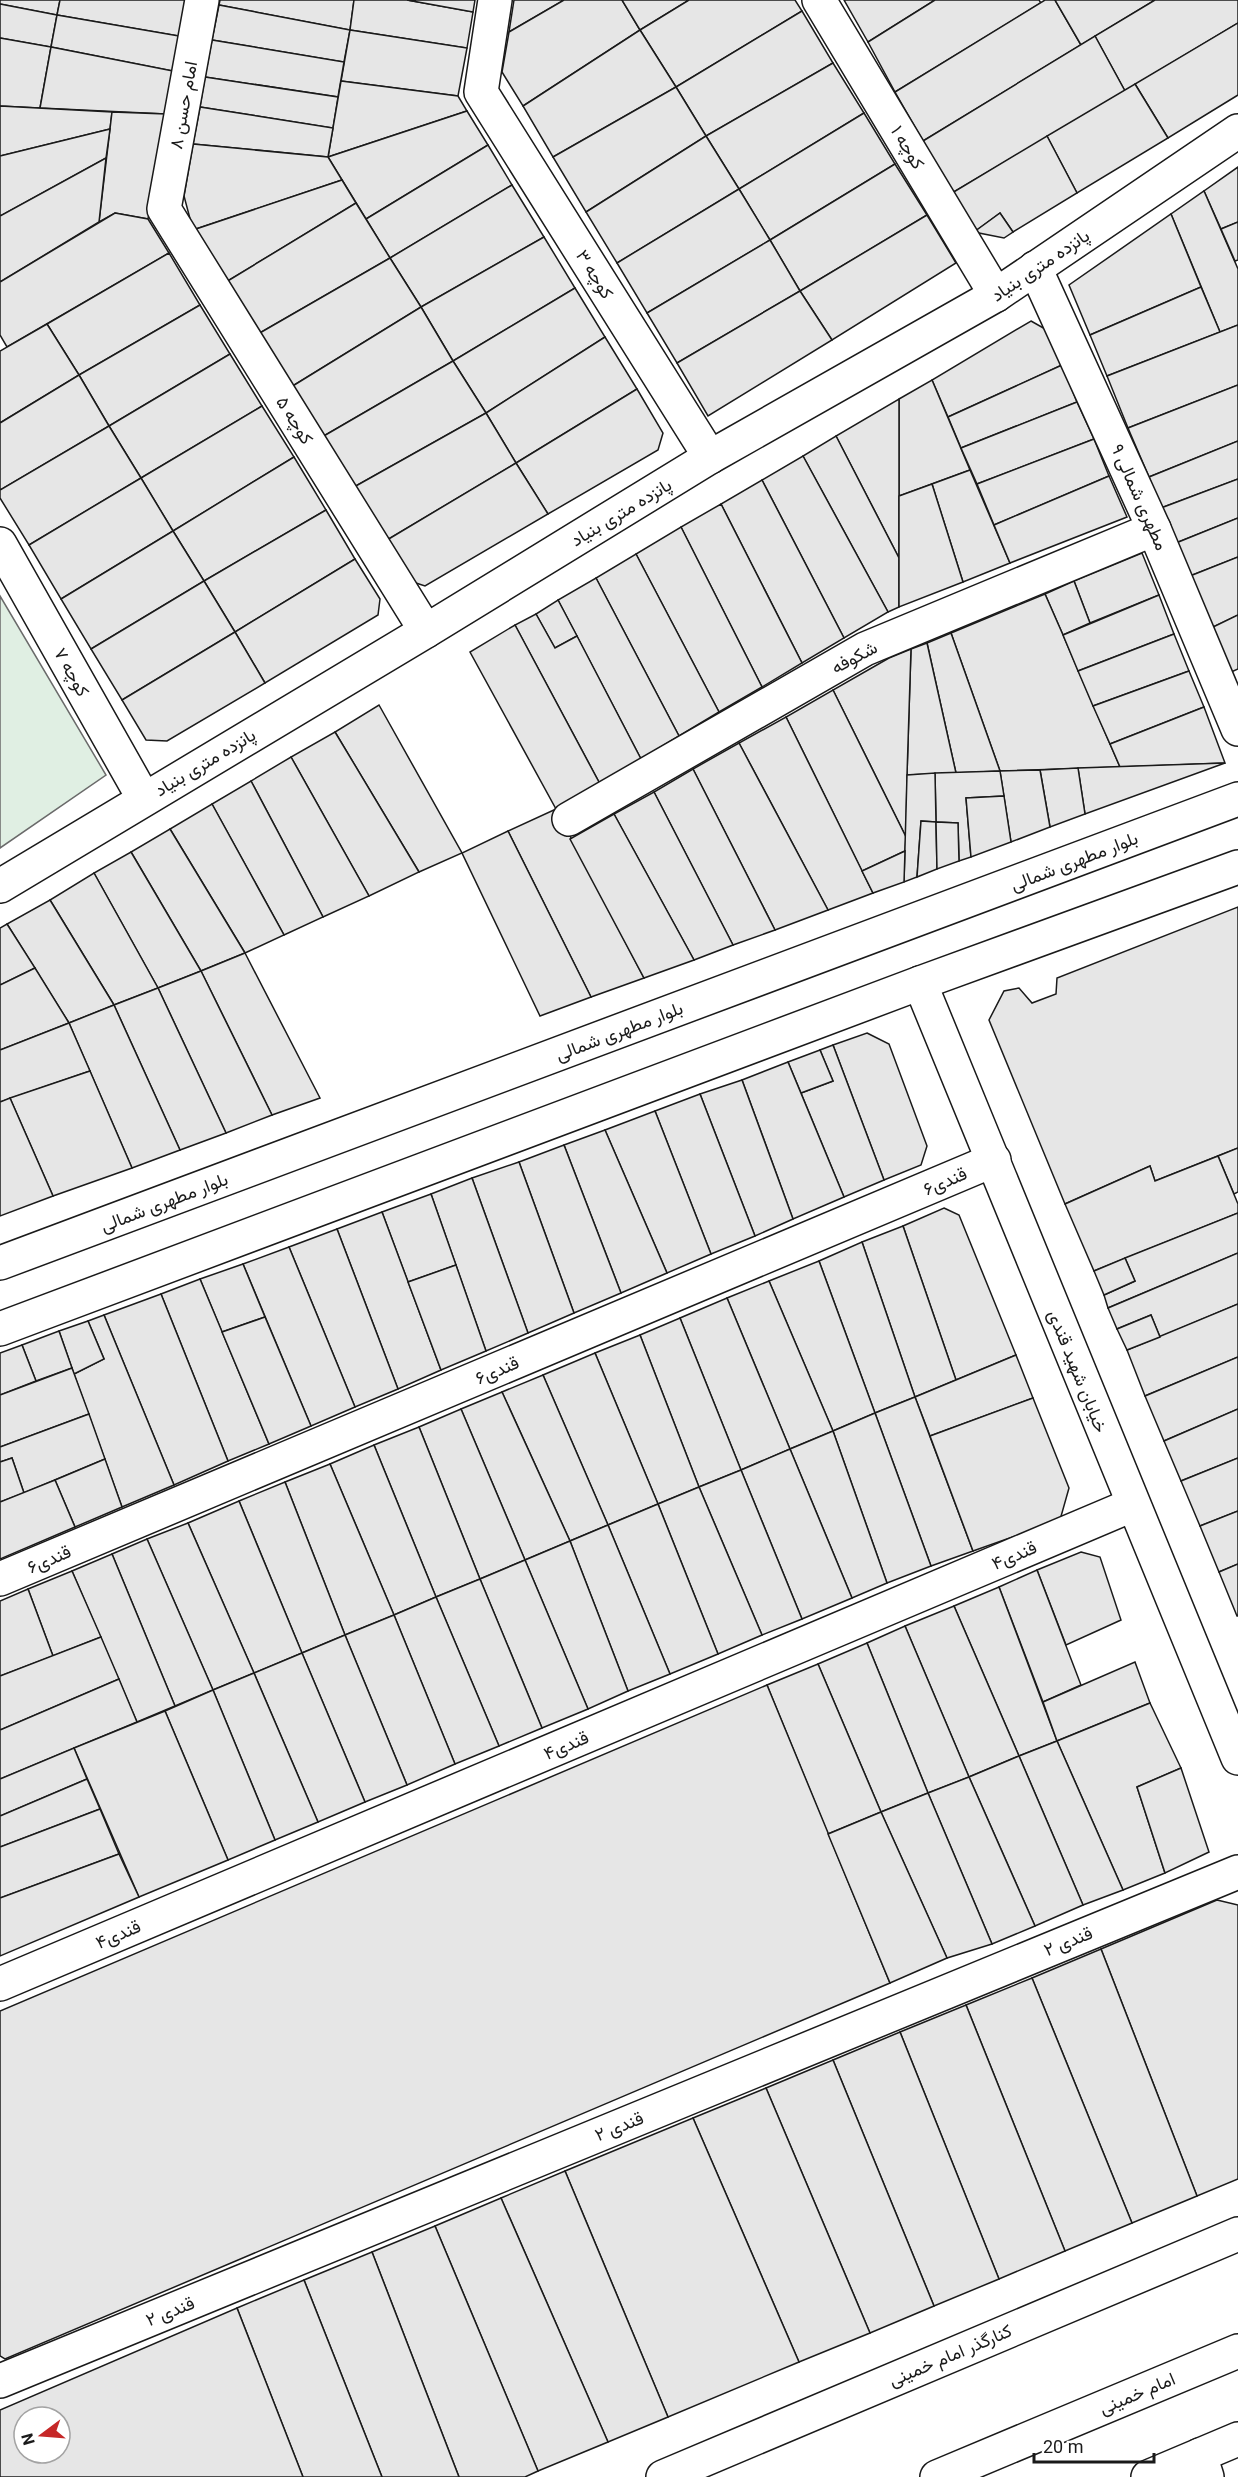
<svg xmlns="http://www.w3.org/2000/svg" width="1238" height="2477" viewBox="0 0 1238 2477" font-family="Roboto,Vazirmatn,sans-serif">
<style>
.green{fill:#e0efe3;stroke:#6a6a6a;stroke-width:1.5}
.building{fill:#e6e6e6;stroke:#1a1a1a;stroke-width:1.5;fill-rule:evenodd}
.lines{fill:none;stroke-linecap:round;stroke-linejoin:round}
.street-casing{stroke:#1a1a1a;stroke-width:36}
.secondary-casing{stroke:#1a1a1a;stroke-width:36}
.street{stroke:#fff;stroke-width:33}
.secondary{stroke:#fff;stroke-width:33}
.labels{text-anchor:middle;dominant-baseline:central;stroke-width:4.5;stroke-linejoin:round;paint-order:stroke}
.street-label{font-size:18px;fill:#1a1a1a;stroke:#fff}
</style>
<rect width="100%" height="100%" fill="#fff"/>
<path class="green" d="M0,596L106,775L0,848Z"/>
<g class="building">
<path d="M0,0H60L57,15L0,4Z"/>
<path d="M60,0H185L179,36L57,15Z"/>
<path d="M220,0H354L350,30L219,5Z"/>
<path d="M354,0H407L473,12L467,48L350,30Z"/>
<path d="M407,0H475L473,12Z"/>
<path d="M514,0H564L509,32Z"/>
<path d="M564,0H622L640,30L523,106L502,72L509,32Z"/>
<path d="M622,0H689L640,30Z"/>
<path d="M689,0H795L802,11L676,87L640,30Z"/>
<path d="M844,0H935L868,42Z"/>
<path d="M935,0H1039L1041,3L895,92L868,42Z"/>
<path d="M1045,0H1055L1081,45L923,141L895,92Z"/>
<path d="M1055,0H1155L1081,45Z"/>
<path d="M1155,0H1238V23L1125,91L1095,36Z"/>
<path d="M0,4L57,15L51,47L0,38Z"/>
<path d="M219,5L350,30L344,62L212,40Z"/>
<path d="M802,11L833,63L706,136L676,87Z"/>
<path d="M57,15L179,36L173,71L51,47Z"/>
<path d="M1238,23V95L1168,138L1135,84Z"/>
<path d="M350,30L467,48L458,96L341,81Z"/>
<path d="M640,30L676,87L553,157L523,106Z"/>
<path d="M1095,36L1125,91L952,193L923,141Z"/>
<path d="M0,38L51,47L40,108L0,106Z"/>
<path d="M212,40L344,62L338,97L205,77Z"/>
<path d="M51,47L173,71L166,114L40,108Z"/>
<path d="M833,63L864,113L739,189L706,136Z"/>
<path d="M205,77L338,97L333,128L200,107Z"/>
<path d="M341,81L458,96L467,111L328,157Z"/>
<path d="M1135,84L1168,138L1077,193L1047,136Z"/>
<path d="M676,87L706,136L586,212L553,157Z"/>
<path d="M0,106L112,112L110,129L0,156Z"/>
<path d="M200,107L333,128L328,157L193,144Z"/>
<path d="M467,111L488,145L366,219L328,157Z"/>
<path d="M112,112L166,114L148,219L115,213L99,222Z"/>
<path d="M864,113L895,164L770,240L739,189Z"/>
<path d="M110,129L106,158L0,216V156Z"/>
<path d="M706,136L739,189L617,263L586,212Z"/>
<path d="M1047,136L1077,193L1013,232L1000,213L974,232L952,193Z"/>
<path d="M193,144L328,157L342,180L193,230L184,196Z"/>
<path d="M488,145L512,185L390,258L366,219Z"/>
<path d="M106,158L99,222L0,282V216Z"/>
<path d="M895,164L927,215L800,291L770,240Z"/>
<path d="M1238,167V222L1221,229L1204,191Z"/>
<path d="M342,180L356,203L226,282L193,230Z"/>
<path d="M512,185L544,237L421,307L390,258Z"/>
<path d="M739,189L770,240L647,313L617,263Z"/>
<path d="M1204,191L1238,269V325L1220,332L1171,214Z"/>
<path d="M356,203L390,258L258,334L226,282Z"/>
<path d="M115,213L148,219L169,253L7,347L0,335V282Z"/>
<path d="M1000,213L1013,232L1004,238L974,232Z"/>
<path d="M1171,214L1201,287L1090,335L1069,285Z"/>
<path d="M927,215L956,263L832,340L800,291Z"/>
<path d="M1238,222V260L1235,261L1221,229Z"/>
<path d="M544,237L575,288L453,361L421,307Z"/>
<path d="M770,240L800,291L677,363L647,313Z"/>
<path d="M169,253L200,305L79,375L47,324Z"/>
<path d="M390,258L421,307L291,387L258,334Z"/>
<path d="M1201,287L1220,332L1107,376L1090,335Z"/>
<path d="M575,288L605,337L486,413L453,361Z"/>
<path d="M800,291L832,340L708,416L677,363Z"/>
<path d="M200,305L230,354L109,426L79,375Z"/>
<path d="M421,307L453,361L322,437L291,387Z"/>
<path d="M1031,321L1047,330L1062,365L948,417L932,380Z"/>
<path d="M47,324L79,375L0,423V351Z"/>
<path d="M1238,325V385L1128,428L1107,376Z"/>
<path d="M605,337L637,389L516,463L486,413Z"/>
<path d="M230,354L262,406L141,478L109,426Z"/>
<path d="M453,361L486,413L354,487L322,437Z"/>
<path d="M1062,365L1077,402L961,448L948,417Z"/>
<path d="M79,375L109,426L0,490V423Z"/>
<path d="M932,380L970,470L899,496V399Z"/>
<path d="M1238,385V441L1149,477L1128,428Z"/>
<path d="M637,389L663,433L658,450L548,514L516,463Z"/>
<path d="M899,399V558L836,436Z"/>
<path d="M1077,402L1094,439L977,484L961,448Z"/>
<path d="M262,406L294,457L173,531L141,478Z"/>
<path d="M486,413L516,463L387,540L354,487Z"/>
<path d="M109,426L141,478L29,545L0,498V490Z"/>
<path d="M836,436L899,558V607L888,612L803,456Z"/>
<path d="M1094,439L1109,476L994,525L977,484Z"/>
<path d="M1238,441V479L1161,508L1149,477Z"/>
<path d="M803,456L888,612L844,638L762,480Z"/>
<path d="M294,457L326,510L204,581L173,531Z"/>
<path d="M516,463L548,514L425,586L413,582L387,540Z"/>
<path d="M970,470L1010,563L963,582L932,484Z"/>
<path d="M1109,476L1127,517L1010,563L994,525Z"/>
<path d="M141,478L173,531L61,599L29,545Z"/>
<path d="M1238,479V518L1176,543L1161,508Z"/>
<path d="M762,480L844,638L802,663L721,504Z"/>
<path d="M932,484L963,582L899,607V496Z"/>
<path d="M721,504L802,663L762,687L681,527Z"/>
<path d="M326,510L355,559L235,632L204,581Z"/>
<path d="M1238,518V557L1190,576L1176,543Z"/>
<path d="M681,527L762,687L719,712L636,554Z"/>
<path d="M173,531L204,581L91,649L61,599Z"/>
<path d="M1142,553L1159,595L1090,623L1074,581Z"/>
<path d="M636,554L719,712L679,736L596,578Z"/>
<path d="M1238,557V615L1211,628L1190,576Z"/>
<path d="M355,559L380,599L378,615L265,683L235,632Z"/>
<path d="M596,578L679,736L641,759L558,600Z"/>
<path d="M204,581L235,632L122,700L91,649Z"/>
<path d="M1074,581L1090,623L1063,635L1045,594Z"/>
<path d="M1045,594L1063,635L1120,767L1000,771L951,633Z"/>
<path d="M1159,595L1174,634L1078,671L1063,635Z"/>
<path d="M558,600L577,636L555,648L536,614Z"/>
<path d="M536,614L555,648L577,636L641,759L600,784L515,625Z"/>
<path d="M1238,615V669L1229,673L1211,628Z"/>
<path d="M515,625L600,784L556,809L470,652Z"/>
<path d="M235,632L265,683L167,741L146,740L122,700Z"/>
<path d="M951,633L1000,771L956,773L927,643Z"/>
<path d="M1174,634L1189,671L1093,706L1078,671Z"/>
<path d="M927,643L956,773L907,775L911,649Z"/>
<path d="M911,649L907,775L906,837L833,690L889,658Z"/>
<path d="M1189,671L1204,707L1110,744L1093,706Z"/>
<path d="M833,690L906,837L905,851L862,871L786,717Z"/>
<path d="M379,705L462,853L419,872L335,732Z"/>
<path d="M1204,707L1225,763L1120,767L1110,744Z"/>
<path d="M786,717L873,893L828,910L739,743Z"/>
<path d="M335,732L419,872L369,896L291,757Z"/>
<path d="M739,743L828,910L775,930L693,769Z"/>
<path d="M291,757L369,896L323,917L251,781Z"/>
<path d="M1225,763L1085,814L1078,768Z"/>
<path d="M1078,768L1085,814L1050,827L1040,770Z"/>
<path d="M693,769L775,930L733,945L654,792Z"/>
<path d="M1040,770L1050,827L1011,842L1000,771Z"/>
<path d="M1000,771L1004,796L966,798L971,857L959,861L958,823L936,822L935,773Z"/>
<path d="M935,773L936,822L921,821L917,877L904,882L907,775Z"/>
<path d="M251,781L323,917L284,935L212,804Z"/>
<path d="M654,792L733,945L694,960L614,814Z"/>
<path d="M1004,796L1011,842L971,857L966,798Z"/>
<path d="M212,804L284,935L245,953L170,829Z"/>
<path d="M556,809L644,978L591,997L508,831Z"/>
<path d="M614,814L694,960L644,978L570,839Z"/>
<path d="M921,821L936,822L937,869L917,877Z"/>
<path d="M936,822L958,823L959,861L937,869Z"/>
<path d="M170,829L245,953L201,971L131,852Z"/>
<path d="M508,831L591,997L540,1016L462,853Z"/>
<path d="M905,851L904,882L873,893L862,871Z"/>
<path d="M131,852L201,971L158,988L94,873Z"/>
<path d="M94,873L158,988L114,1005L50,900Z"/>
<path d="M50,900L114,1005L69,1023L7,924Z"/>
<path d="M1238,907V1148L1155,1181L1150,1166L1065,1204L989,1020L1004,991L1019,988L1032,1003L1056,994L1057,978Z"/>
<path d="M7,924L35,968L0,985V928Z"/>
<path d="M245,953L320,1098L272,1115L201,971Z"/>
<path d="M35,968L69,1023L0,1050V985Z"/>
<path d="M201,971L272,1115L226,1133L158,988Z"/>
<path d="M158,988L226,1133L180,1150L114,1005Z"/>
<path d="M114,1005L180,1150L132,1168L69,1023Z"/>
<path d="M69,1023L90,1071L0,1102V1050Z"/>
<path d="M867,1033L889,1044L927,1146L921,1165L884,1180L833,1045Z"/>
<path d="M833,1045L884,1180L844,1197L801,1093L833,1081L820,1050Z"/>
<path d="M820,1050L833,1081L801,1093L788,1062Z"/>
<path d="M788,1062L844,1197L793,1219L742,1080Z"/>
<path d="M90,1071L132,1168L53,1196L10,1098Z"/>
<path d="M742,1080L793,1219L755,1236L700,1094Z"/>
<path d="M700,1094L755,1236L711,1254L655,1111Z"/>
<path d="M10,1098L53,1196L0,1216V1102Z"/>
<path d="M655,1111L711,1254L667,1273L605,1130Z"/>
<path d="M605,1130L667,1273L621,1293L564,1145Z"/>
<path d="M564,1145L621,1293L574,1313L519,1162Z"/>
<path d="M1238,1148V1192L1234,1194L1218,1156Z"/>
<path d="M1218,1156L1238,1204V1213L1094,1271L1065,1204L1150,1166L1155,1181Z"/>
<path d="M519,1162L574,1313L528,1333L472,1178Z"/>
<path d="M472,1178L528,1333L486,1351L431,1194Z"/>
<path d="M431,1194L456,1265L408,1282L382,1212Z"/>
<path d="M944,1208L959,1215L1016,1355L956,1380L903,1226Z"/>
<path d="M382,1212L441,1370L398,1389L337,1229Z"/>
<path d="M1238,1213V1253L1108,1308L1104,1295L1135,1281L1125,1258Z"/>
<path d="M903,1226L956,1380L915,1397L862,1242Z"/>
<path d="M337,1229L398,1389L355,1407L289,1247Z"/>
<path d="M862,1242L915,1397L875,1413L819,1261Z"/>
<path d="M289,1247L355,1407L311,1426L243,1264Z"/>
<path d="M1238,1253V1304L1160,1337L1151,1315L1117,1329L1108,1308Z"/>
<path d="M1125,1258L1135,1281L1104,1295L1094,1271Z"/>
<path d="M819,1261L875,1413L833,1431L769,1281Z"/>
<path d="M243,1264L265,1317L222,1332L200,1279Z"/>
<path d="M456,1265L486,1351L441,1370L408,1282Z"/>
<path d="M200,1279L269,1444L228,1461L161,1294Z"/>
<path d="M769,1281L833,1431L790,1449L727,1298Z"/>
<path d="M161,1294L228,1461L174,1485L104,1315Z"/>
<path d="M727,1298L790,1449L741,1470L680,1318Z"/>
<path d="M1238,1304V1357L1145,1396L1127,1350Z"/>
<path d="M104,1315L174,1485L122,1507L74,1374L104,1359L88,1321Z"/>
<path d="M1151,1315L1160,1337L1127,1350L1117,1329Z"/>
<path d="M265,1317L311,1426L269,1444L222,1332Z"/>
<path d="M680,1318L741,1470L699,1487L640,1335Z"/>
<path d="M88,1321L104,1359L74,1374L59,1331Z"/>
<path d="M59,1331L72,1368L36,1381L22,1345Z"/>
<path d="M640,1335L699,1487L658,1504L595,1353Z"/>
<path d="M22,1345L36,1381L0,1395V1353Z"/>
<path d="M595,1353L658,1504L608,1525L543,1375Z"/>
<path d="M1016,1355L1033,1398L930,1436L915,1397Z"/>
<path d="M1238,1357V1409L1164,1441L1145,1396Z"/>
<path d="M72,1368L89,1414L0,1447V1395Z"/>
<path d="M543,1375L608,1525L570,1541L502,1392Z"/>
<path d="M502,1392L570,1541L525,1560L461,1409Z"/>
<path d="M915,1397L973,1551L931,1566L875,1413Z"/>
<path d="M1033,1398L1069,1488L1060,1520L973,1551L930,1436Z"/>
<path d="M461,1409L525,1560L480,1579L419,1427Z"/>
<path d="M1238,1409V1458L1181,1481L1164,1441Z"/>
<path d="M875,1413L931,1566L887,1583L833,1431Z"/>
<path d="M89,1414L105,1459L24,1493L12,1458L0,1462V1447Z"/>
<path d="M419,1427L480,1579L436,1597L374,1445Z"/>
<path d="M833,1431L887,1583L852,1598L790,1449Z"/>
<path d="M374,1445L436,1597L394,1615L330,1464Z"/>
<path d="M790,1449L852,1598L802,1619L741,1470Z"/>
<path d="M12,1458L24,1493L0,1502V1462Z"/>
<path d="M1238,1458V1511L1200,1526L1181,1481Z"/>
<path d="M105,1459L122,1507L75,1527L55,1480Z"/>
<path d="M330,1464L394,1615L345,1635L285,1482Z"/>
<path d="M741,1470L802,1619L762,1635L699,1487Z"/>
<path d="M55,1480L75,1527L0,1559V1502Z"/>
<path d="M285,1482L345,1635L302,1653L239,1501Z"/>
<path d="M699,1487L762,1635L718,1654L658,1504Z"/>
<path d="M239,1501L302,1653L254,1673L188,1523Z"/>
<path d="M658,1504L718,1654L670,1674L608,1525Z"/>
<path d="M1238,1511V1564L1219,1572L1200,1526Z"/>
<path d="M188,1523L254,1673L213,1690L147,1539Z"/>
<path d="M608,1525L670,1674L628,1691L570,1541Z"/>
<path d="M147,1539L213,1690L175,1706L112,1554Z"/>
<path d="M570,1541L628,1691L588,1709L525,1560Z"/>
<path d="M1081,1552L1100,1557L1121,1620L1066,1645L1037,1570Z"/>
<path d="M112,1554L175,1706L137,1722L72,1571Z"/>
<path d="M525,1560L588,1709L542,1728L480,1579Z"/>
<path d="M1238,1564V1616H1237L1219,1572Z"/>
<path d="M1037,1570L1081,1685L1043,1702L999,1587Z"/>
<path d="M72,1571L101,1637L53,1656L28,1589Z"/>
<path d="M480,1579L542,1728L499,1746L436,1597Z"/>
<path d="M999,1587L1057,1741L1019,1756L954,1606Z"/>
<path d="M28,1589L53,1656L0,1676V1601Z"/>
<path d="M436,1597L499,1746L455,1764L394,1615Z"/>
<path d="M954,1606L1019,1756L969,1777L905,1626Z"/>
<path d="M394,1615L455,1764L407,1785L345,1635Z"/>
<path d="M905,1626L969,1777L928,1793L867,1643Z"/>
<path d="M345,1635L407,1785L365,1802L302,1653Z"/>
<path d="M101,1637L119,1679L0,1730V1676Z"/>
<path d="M867,1643L928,1793L881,1812L818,1664Z"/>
<path d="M302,1653L365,1802L318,1822L254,1673Z"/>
<path d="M1135,1662L1150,1703L1057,1741L1043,1702Z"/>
<path d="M818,1664L881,1812L828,1834L767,1685Z"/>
<path d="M254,1673L318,1822L275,1840L213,1690Z"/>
<path d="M119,1679L137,1722L0,1779V1730Z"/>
<path d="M767,1685L890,1983L5,2359L0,2356V2011Z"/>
<path d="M213,1690L275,1840L228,1860L165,1711Z"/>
<path d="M1150,1703L1181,1768L1137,1787L1165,1873L1123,1890L1057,1741Z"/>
<path d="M165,1711L228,1860L139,1897L74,1748Z"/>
<path d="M1057,1741L1123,1890L1083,1905L1019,1756Z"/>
<path d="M74,1748L87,1779L0,1816V1779Z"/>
<path d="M1019,1756L1083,1905L1035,1926L969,1777Z"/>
<path d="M1181,1768L1209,1852L1165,1873L1137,1787Z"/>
<path d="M969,1777L1035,1926L992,1944L928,1793Z"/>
<path d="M87,1779L100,1809L0,1847V1816Z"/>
<path d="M928,1793L992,1944L947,1958L881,1812Z"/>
<path d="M100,1809L119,1854L0,1898V1847Z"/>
<path d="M881,1812L947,1958L890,1983L828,1834Z"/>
<path d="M119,1854L139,1897L0,1956V1898Z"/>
<path d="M1217,1900L1238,1905V2179L1197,2196L1101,1949Z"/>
<path d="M1101,1949L1197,2196L1132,2223L1032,1978Z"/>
<path d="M1032,1978L1132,2223L1065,2251L966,2005Z"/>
<path d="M966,2005L1065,2251L999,2279L900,2032Z"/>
<path d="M900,2032L999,2279L934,2306L833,2060Z"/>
<path d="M833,2060L934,2306L870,2333L766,2088Z"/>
<path d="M766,2088L870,2333L799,2362L693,2118Z"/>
<path d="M693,2118L799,2362L668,2417L565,2171Z"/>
<path d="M565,2171L668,2417L608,2442L501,2198Z"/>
<path d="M501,2198L608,2442L538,2471L435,2226Z"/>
<path d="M435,2226L538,2471L525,2477H459L372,2252Z"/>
<path d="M372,2252L459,2477H382L304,2280Z"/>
<path d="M304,2280L382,2477H303L237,2308Z"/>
<path d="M237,2308L303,2477H0V2410ZM24,2417H60V2453H24Z"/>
</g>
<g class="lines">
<defs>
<g id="street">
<path d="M202,0L164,209L426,631"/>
<path d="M495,0L481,92L710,457"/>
<path d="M819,0L996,295"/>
<path d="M1035,268L1154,529L1238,729"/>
<path d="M0,544L144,799"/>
<path d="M569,819L865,649L1154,529"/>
<path d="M0,886L426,631L710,457L996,295L1238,131"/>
<path d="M0,1579L994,1160"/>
<path d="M0,1984L1132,1505"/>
<path d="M0,2381L1238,1872"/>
<path d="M1200,2455L1207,2477"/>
<path d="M663,2477L1238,2234"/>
</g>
<g id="secondary">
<path d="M920,983C1028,1241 1130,1501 1238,1758"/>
<path d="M0,1263L1238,799"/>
<path d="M0,1329L920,983L1238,867"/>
<path d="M937,2477L1238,2351"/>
<path d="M1148,2477L1238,2439"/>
</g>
</defs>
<use href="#street" class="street-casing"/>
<use href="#secondary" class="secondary-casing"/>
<use href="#street" class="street"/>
<use href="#secondary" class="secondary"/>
</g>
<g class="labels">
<g class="street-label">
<text transform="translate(183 105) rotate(-80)">امام حسن ۸</text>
<text transform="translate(908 147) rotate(59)">کوچه ۱</text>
<text transform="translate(1040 265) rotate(-34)">پانزده متری بنیاد</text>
<text transform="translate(595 274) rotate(58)">کوچه ۳</text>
<text transform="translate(295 420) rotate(58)">کوچه ۵</text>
<text transform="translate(1140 497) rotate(66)">مطهری شمالی ۹</text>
<text transform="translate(621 512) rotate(-31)">پانزده متری بنیاد</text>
<text transform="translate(854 657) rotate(-28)">شکوفه</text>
<text transform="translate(72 672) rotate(61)">کوچه ۷</text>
<text transform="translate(205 762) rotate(-31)">پانزده متری بنیاد</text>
<text transform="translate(1074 861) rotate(-21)">بلوار مطهری شمالی</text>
<text transform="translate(619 1031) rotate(-21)">بلوار مطهری شمالی</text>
<text transform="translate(945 1181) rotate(-23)">قندی۶</text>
<text transform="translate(164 1202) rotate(-21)">بلوار مطهری شمالی</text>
<text transform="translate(497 1370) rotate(-23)">قندی۶</text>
<text transform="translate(1078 1371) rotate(68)">خیابان شهید قندی</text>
<text transform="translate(1014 1555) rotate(-23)">قندی۴</text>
<text transform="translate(49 1559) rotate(-23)">قندی۶</text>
<text transform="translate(566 1745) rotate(-23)">قندی۴</text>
<text transform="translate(118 1934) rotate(-23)">قندی۴</text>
<text transform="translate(1068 1941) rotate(-22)">قندی ۲</text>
<text transform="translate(619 2126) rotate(-22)">قندی ۲</text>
<text transform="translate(170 2311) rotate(-22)">قندی ۲</text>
<text transform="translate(950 2355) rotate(-23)">کنارگذر امام خمینی</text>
<text transform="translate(1137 2393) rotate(-23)">امام خمینی</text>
</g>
</g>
<g transform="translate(42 2435) rotate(254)"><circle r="28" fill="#ffffff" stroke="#a3a3a3" stroke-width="1.5"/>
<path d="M0-4.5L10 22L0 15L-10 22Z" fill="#c62828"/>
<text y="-9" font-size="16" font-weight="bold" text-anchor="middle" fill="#1a1a1a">N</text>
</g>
<path d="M1034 2453v9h120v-9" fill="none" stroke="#1a1a1a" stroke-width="3"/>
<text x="1043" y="2453" font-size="18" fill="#1a1a1a" stroke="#ffffff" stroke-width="4.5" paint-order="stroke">20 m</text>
</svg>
